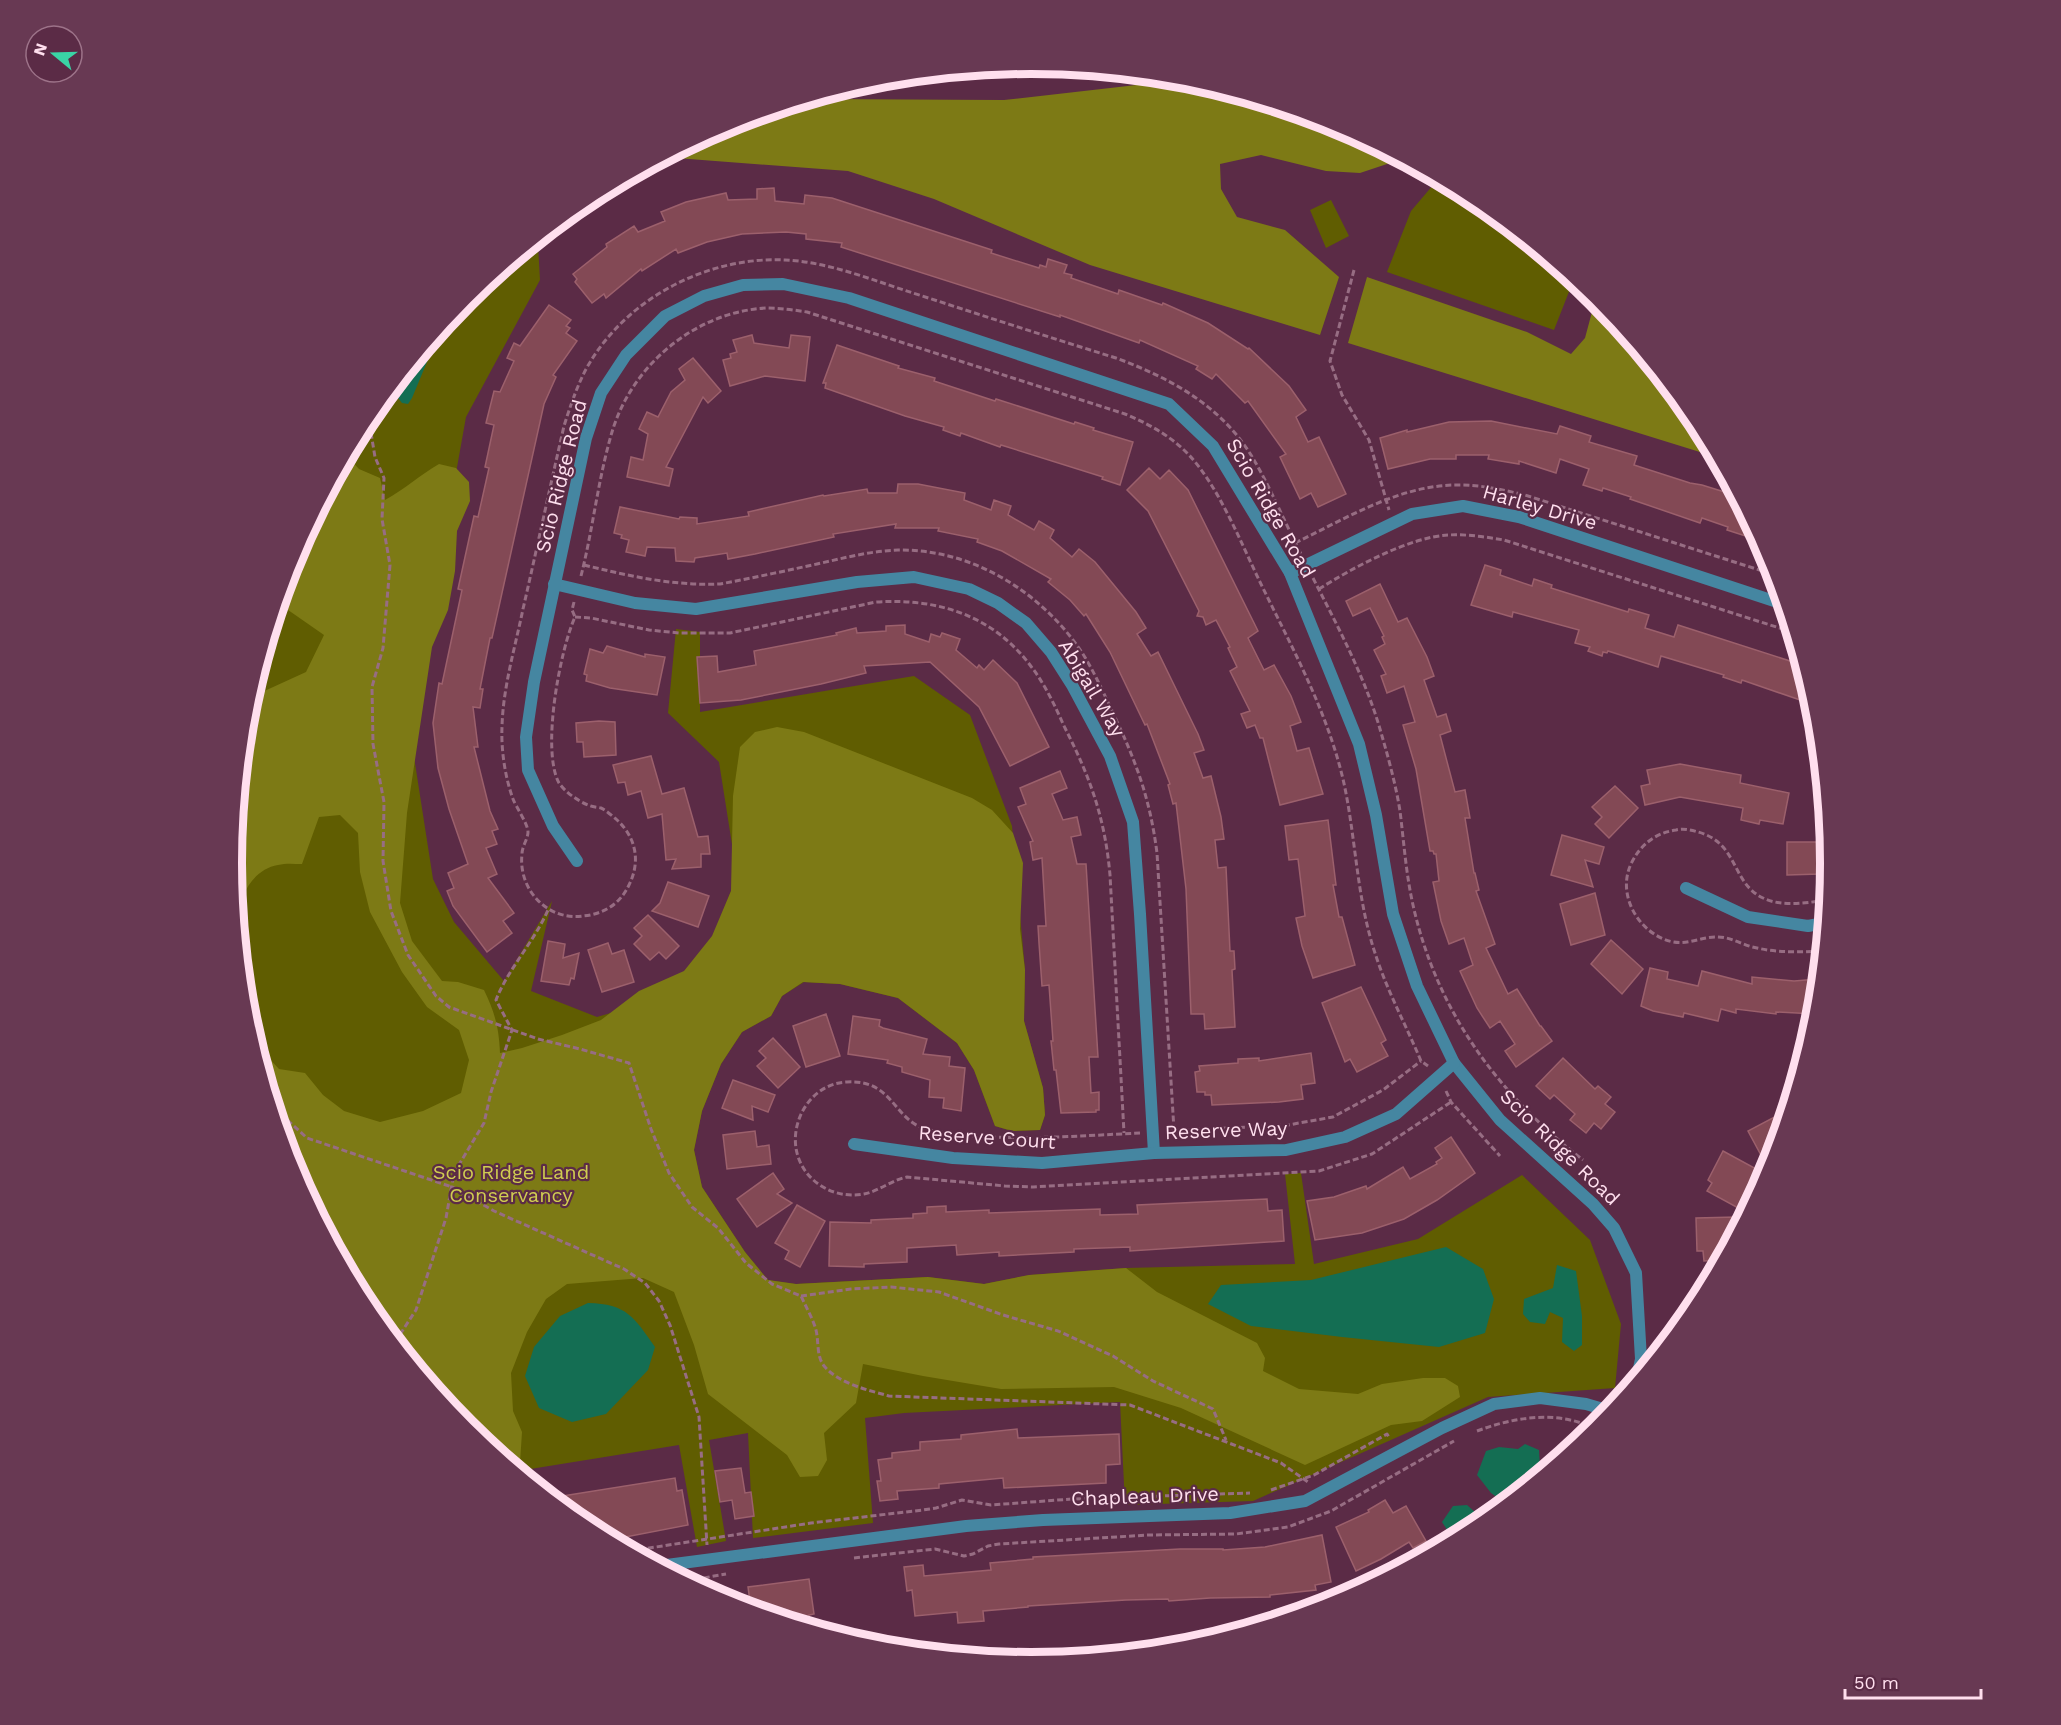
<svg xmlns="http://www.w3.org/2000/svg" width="2061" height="1725" viewBox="0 0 2061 1725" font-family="'Work Sans',sans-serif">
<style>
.green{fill:#605d01}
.forest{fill:#7d7a15}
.water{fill:#146e53}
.building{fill:#834955;stroke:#9c606c;stroke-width:1.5}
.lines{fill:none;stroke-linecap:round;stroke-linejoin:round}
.path{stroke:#976d83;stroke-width:3;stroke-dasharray:6 3;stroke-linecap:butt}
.street{stroke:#4586a1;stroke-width:12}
.labels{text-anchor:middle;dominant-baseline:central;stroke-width:4.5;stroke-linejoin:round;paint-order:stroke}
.street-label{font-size:20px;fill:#ffdfee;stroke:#5b2b46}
.park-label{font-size:20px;fill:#d0cd51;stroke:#5b2b46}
.rim{fill:none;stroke:#ffdfee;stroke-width:8}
</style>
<rect width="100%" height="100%" fill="#5b2b46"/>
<g class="green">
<path d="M1439,178L1475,198L1574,279L1554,330L1387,272L1411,211Z"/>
<path d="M1331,200L1349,236L1326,248L1310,210Z"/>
<path d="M550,227L538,244L540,280L466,417L410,731L433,879L454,922L504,981L552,901L531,991L597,1017L661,998L709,946L737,876L719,762L668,713L676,629L700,632V712L914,676L970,715L1012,826L1025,970L1024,1021L1043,1088L1045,1115L1040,1130L1012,1131L995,1126L974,1070L957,1043L898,998L840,984L804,982L782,996L771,1016L742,1032L721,1064L702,1111L694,1150L702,1187L745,1252L768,1280L796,1284L928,1277L984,1284L1030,1275L1126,1268L1295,1264L1285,1174L1301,1173L1314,1264L1418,1239L1522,1175L1590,1240L1621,1324L1615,1388L1488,1397L1253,1501L1125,1505L1120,1402L904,1413L865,1418L873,1523L753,1538L748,1433L709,1440L726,1541L697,1547L679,1445L518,1471L465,1428L366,1306L292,1168L246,1018L231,862L246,706L292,556L366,418L465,297Z"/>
</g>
<g class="forest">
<path d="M1189,79L1337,124L1402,159L1360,173L1326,171L1261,155L1220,164L1221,189L1237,217L1285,230L1339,277L1320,335L1090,265L934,199L848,171L663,157L725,124L807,99L1004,100Z"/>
<path d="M1367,277L1527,332L1571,354L1585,338L1596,297L1695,419L1716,457L1348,343Z"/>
<path d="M346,455L359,469L380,478L385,500C405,489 420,475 439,464L456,468L469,482L470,501L457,531L455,571L448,610L432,647L407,813L400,903L412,941L442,981L458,982L484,990C495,1013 499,1028 500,1053L522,1048L562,1035L601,1020L639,991L684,971L712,936L731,891L733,796L740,747L755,732L777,727L804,732L972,798L992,810L1013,833L1023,863L1020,929L1025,970L1024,1021L1043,1088L1045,1115L1040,1130L1012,1131L995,1126L974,1070L957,1043L898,998L840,984L803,982L782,996L771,1016L742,1032L721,1064L702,1111L694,1150L702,1187L745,1252L768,1280L796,1284L928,1277L984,1284L1029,1275L1126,1268L1157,1292L1257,1343L1265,1358L1263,1371L1299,1389L1358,1394L1382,1384L1423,1378H1445L1458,1386L1460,1397L1422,1421L1391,1425L1305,1465L1181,1408L1114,1387L1001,1389L923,1376L863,1364L856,1403L824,1433L827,1460L818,1476L800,1477L787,1455L708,1394L694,1345L674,1292L643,1278L567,1284L546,1299L527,1332L511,1373L513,1411L522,1432L520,1463L513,1467L465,1428L366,1306L292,1168L253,1041L279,1069L305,1073L323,1095L344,1111L380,1122L423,1111L461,1093L469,1060L459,1030L427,1007L402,972L370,912L360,872L358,833L340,815L319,817L302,864C294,864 286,863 278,865C253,869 240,896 236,918L231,862L246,706L249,698L306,672L324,635L278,603L300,571V542Z"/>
</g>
<g class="water">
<path d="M448,318L437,338L412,398L408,404L402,403L398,398L395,383Z"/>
<path d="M300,542V571L279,600L292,556Z"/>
<path d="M1446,1247L1483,1269L1494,1299L1485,1333L1439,1347L1342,1337L1251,1326L1208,1304L1221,1285L1311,1280Z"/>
<path d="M1557,1265L1576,1271L1582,1316V1345L1574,1351L1562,1342L1563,1318L1550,1312L1545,1324L1530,1322L1523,1314L1524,1299L1553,1288Z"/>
<path d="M588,1303C627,1304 634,1317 655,1347L648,1370L606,1414L572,1422L539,1408L525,1376L534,1347L560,1316Z"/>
<path d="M1525,1444L1539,1450L1540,1468L1534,1478L1505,1503L1491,1493L1477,1475L1486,1451L1499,1447L1518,1449Z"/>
<path d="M1467,1505L1484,1520L1474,1527L1453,1539L1442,1522L1453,1506Z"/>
</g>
<g class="building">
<path d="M774,188L775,201L804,204L805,195L832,198L992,250L991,253L1039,268L1040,265L1046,267L1048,259L1067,265L1064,273L1072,275L1071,278L1118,294L1119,290L1162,305L1163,303L1208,323L1248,349L1249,348L1289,386L1306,410L1296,417L1308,442L1319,437L1346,494L1318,507L1311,493L1300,499L1280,457L1286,454L1248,401L1245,403L1216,374L1212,379L1196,369L1198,366L1140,340L1139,343L1060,315V317L841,247L842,243L806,239V234L786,232L742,234L707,242L678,253L676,249L642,271L641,269L606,298L604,294L592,303L575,282L577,279L573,274L607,247L606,244L634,226L638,232L665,221L661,212L686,202L726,193L728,200L757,199V189Z"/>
<path d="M549,305L571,320L566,326L570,328L566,333L577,341L553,375L556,377L544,404L492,638H490L480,689H483L480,708L473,707L478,747H474L490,811L498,829L492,831L497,844L486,848L497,874L488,878L514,913L503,921L512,933L487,952L453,906L447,891L454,888L448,873L468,864L449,809L438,768L433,723L439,683L442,684L462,590L458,589L474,516L478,517L489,468L485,467L494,425L486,423L494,391L500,392L514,361L507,358L514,343L520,346Z"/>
<path d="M752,335L754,343L789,348L791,335L810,337L805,381L765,376L730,386L723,360L731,358L730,354L737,352L733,340Z"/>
<path d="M837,345L899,366L898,368L935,378L934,381L995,401L996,399L1074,424L1075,422L1094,428L1093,430L1133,442L1120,485L1102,479L1103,477L1001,445L1000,447L961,433L960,436L943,430L944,427L905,416L825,388L826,383H823Z"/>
<path d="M693,358L721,391L708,403L703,397L666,467L673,469L669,486L627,477L631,457L643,460L648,434L639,429L647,412L658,417L671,392L685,380L679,369Z"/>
<path d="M1491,421L1557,434L1560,426L1591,436L1589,442L1637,456L1634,465L1690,483L1702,485L1731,494L1730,497L1739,500L1761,541L1727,530L1728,527L1702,518L1700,523L1630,499L1631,497L1603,488L1602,491L1583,485L1589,469L1560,459L1556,473L1519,461V464L1488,459L1489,455H1456V459H1430L1388,469L1380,438L1407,430V432L1449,422Z"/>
<path d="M1149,468L1160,479L1169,470L1188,490L1258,631L1248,638L1264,670L1274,665L1291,696L1301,722L1290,726L1297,751L1309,748L1323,794L1280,805L1263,738H1260L1255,725L1247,728L1241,714L1250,711L1230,671L1237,667L1228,648L1230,647L1216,620L1206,625L1203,617L1197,616L1199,611L1148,511L1127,490Z"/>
<path d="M898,484H918L965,493L964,500L991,510L994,500L1011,506L1008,515L1034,530L1039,521L1054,530L1050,538L1072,557L1079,549L1095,562L1136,612L1146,628L1137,634L1151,656L1158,652L1198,734L1204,750L1194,753L1203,778L1211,776L1221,817L1224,839L1215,840L1218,868L1226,867L1230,951H1234L1235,969L1232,970L1235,1027L1205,1029L1204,1014H1191L1186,889L1176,803L1173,804L1168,785L1170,784L1147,724L1145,725L1110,652L1086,614L1084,616L1070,600L1048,582L1051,579L1002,551L977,542L978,539L938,531L939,528H895L896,524L833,534L834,537L755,554L728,559L727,553L695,558L694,562L676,561L675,548L647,547L645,556L626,552L629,540L621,538L622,535L614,533L620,507L679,519L680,517L697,518V524L749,516L748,512L823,495L824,496L867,489L868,493H897Z"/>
<path d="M1485,565L1501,570L1500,575L1532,586L1534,579L1552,585L1551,588L1628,612L1629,609L1649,615L1645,628L1674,637L1678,625L1790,661L1802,666L1813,702L1803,701L1742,680L1741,683L1723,677L1724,675L1661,656L1658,667L1608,651L1607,653L1603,652L1602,656L1588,651L1590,647L1575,643L1579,630L1513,612L1512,617L1471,605Z"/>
<path d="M1380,584L1398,622L1407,618L1427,657L1434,676L1424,680L1437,717L1446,714L1451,731L1440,735L1455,792L1465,790L1470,818H1465L1474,873H1475L1479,890L1476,891L1495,944L1486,948L1508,994L1517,989L1540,1026H1541L1552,1041L1516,1067L1505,1051L1515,1044L1500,1021L1490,1028L1477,1008L1460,971L1473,965L1464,938L1449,944L1441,921L1433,882L1439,881L1436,854H1434L1433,851H1430L1416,769L1403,725L1415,722L1404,686L1387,693L1381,676L1386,674L1374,650L1385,644L1382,637L1384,636L1370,608L1353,616L1346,601Z"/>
<path d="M905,625V634L929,642L931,634L940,637L942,633L960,639L956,650L977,668L979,665L984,670L993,660L1017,683L1049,747L1010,766L979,707L930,662L864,666L866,673L821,684L741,700L700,703L697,657L717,656L718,672L756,665L754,651L837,635L836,633L856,628L857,633L886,631V626Z"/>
<path d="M607,646L645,657V654L665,657L657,695L610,688L586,681L587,675L584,674L590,649L603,653Z"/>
<path d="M599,721L615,722L616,755L584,757L583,742H577L576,723Z"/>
<path d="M651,756L662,794L684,788L698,837L708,836L710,854H701V867L672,869L676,859L666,860L662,814L648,818L641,791L628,795L625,782L618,783L613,765Z"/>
<path d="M1680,764L1741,775L1740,783L1789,793L1783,824L1760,820L1759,824L1741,820L1743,808L1680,797L1645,805L1641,786L1650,784L1647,770Z"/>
<path d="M1060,771L1067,788L1052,794L1063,820L1077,817L1081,835L1071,837L1077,864H1086L1098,1057H1089L1091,1093L1099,1092V1110H1096V1112L1061,1113L1056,1070H1054L1051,1041H1053L1049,985L1042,986L1039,943L1038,926H1046L1042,858L1033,860L1030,842L1033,841L1018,807L1026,804L1020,788Z"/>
<path d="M1615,786L1638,808L1609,838L1595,824L1602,817L1592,807Z"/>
<path d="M1328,820L1336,885H1333L1339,917H1342L1355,965L1313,978L1302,946L1296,918L1305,916L1298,859L1289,860L1285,826Z"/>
<path d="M1562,835L1604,847L1599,864L1585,860L1593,887L1551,875Z"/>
<path d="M1787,842H1828L1829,870H1820V874L1787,875Z"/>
<path d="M668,882L709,896L698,927L652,911L660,903Z"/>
<path d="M1595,893L1605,935L1571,945L1560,904Z"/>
<path d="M648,915L679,946L666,959L659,952L650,960L634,944L642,936L634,928Z"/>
<path d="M1611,940L1643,969L1622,994L1591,964Z"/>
<path d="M548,941L565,944L563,958L579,953L574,979L571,978L569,985L541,981Z"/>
<path d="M608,943L612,954L624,950L634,982L602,992L588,950Z"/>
<path d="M1650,968L1668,972L1667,979L1698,986L1702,971L1752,984V977L1794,981L1818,979L1815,1014L1776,1012V1014L1736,1009V1013L1721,1009L1718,1021L1684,1013L1683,1017L1653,1011L1641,1006Z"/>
<path d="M1361,987L1386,1040L1381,1043L1388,1056L1357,1072L1350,1059L1345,1062L1322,1003Z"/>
<path d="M826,1014L840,1056L806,1067L793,1026Z"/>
<path d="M853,1016L880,1020L879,1026L883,1028L927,1039L923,1054L950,1057L949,1066L965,1068L961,1111L943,1108L944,1098L929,1097L930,1080L902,1072V1067L887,1063L888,1060L848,1054Z"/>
<path d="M773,1038L800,1067L778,1088L757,1066L766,1058L759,1051Z"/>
<path d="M1311,1053L1315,1083L1301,1085L1303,1099L1279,1102L1212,1105L1211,1095H1205V1092H1197L1195,1072L1200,1071L1199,1066L1238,1063V1059L1259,1058V1061Z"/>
<path d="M1563,1058L1595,1089L1598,1086L1611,1097L1605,1104L1615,1112L1601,1129L1594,1123L1586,1133L1570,1120L1575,1114L1554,1095L1550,1099L1536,1086Z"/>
<path d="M733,1080L775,1095L768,1112L752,1106L753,1120L722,1108Z"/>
<path d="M1786,1111L1769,1169V1170L1748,1131Z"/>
<path d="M755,1131L757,1147L769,1145L771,1164L727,1169L723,1135Z"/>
<path d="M1451,1137L1475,1173L1437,1200L1404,1219L1362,1233L1315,1240L1307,1201L1334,1197L1366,1186L1367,1189L1403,1167L1410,1179L1437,1164L1436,1162L1442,1158L1435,1148Z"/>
<path d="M1723,1151L1760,1171L1740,1209L1707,1191L1712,1183L1708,1180Z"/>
<path d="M773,1173L784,1189L777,1194L792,1203L757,1227L737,1199Z"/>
<path d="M1267,1199L1268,1211L1282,1210L1284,1241L1130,1251V1247L1074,1249V1252L999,1256V1252L957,1255L956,1245L907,1248V1262L864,1264V1267L829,1266L830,1222L871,1223V1220L913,1218V1214L927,1213V1207L946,1206V1212L989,1210V1213L1100,1209V1215L1138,1214L1137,1205Z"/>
<path d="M797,1205L825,1221L800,1267L785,1259L789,1251L775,1243Z"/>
<path d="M1736,1217L1737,1229L1720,1260L1704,1261L1703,1251H1697L1696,1218Z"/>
<path d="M1017,1429L1018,1438L1119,1434L1120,1464L1106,1465V1483L1004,1488L1003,1478L939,1484V1488L897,1491L898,1499L880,1501L877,1481H881L878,1460L892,1458V1453L920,1450V1442L961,1439V1435Z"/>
<path d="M741,1468L745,1493L751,1492L754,1516L735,1519L732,1500L720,1502L715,1471Z"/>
<path d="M675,1478L677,1491L682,1490L688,1525L610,1540L586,1527L550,1498Z"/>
<path d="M1385,1500L1393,1513L1406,1506L1426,1541L1413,1548L1409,1542L1381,1559L1356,1571L1336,1527L1369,1512L1368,1510Z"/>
<path d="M1322,1535L1331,1582L1315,1585L1316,1590L1270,1595V1597L1210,1598L1169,1601L1168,1599L1126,1600L1028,1606V1607L983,1611L984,1621L958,1623L957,1612L915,1616L912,1590L907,1591L904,1567L923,1565L924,1576L991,1570L990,1563L1033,1559V1557L1180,1549H1223V1550L1265,1547Z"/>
<path d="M809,1579L814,1614L809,1615L811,1627L751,1609L748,1587Z"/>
</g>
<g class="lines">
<g class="path">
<path d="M1354,270L1330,361L1342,395L1369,440L1389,510"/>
<path d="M368,415L375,457L384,478L382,519L390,565L383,648L372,687L373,744L384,802L383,861L391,911L408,955L436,996L449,1007L538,1039L580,1049L629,1063L651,1129L669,1173L692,1207L718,1228L746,1263L772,1284L801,1296C806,1307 813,1319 816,1330C819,1342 816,1357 825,1367C840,1384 868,1390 889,1396L1130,1405L1281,1463L1308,1482"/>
<path d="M1295,543C1347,518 1401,484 1460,485C1483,485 1503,490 1525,495L1775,575"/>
<path d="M584,565C629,576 673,586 720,584C752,578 785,571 817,564C844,558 870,551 898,550C972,549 1040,591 1081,651C1094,671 1104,694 1114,715C1137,764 1150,799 1157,853L1174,1130"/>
<path d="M581,576C593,529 598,479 612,432C632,365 695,312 766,308C780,308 794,310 807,312L1125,414C1149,424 1171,436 1189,455C1219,487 1241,543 1260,582C1291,646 1326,708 1343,779C1356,836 1356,896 1375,953C1387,991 1406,1025 1421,1061L1428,1066"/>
<path d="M1313,578C1339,629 1367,681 1382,736C1389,760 1396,786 1400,811C1404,843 1406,874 1413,905C1437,1012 1498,1094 1583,1160"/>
<path d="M1319,589C1352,568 1410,537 1448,535C1467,534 1486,537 1504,540L1792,632"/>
<path d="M574,602L572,610L575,617C560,650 541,750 559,783C565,792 578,801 588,805C592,807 597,807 601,808C606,810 612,816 616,819C636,837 641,861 629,885C620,904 604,914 583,916C547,921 518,889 522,854C522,846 528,839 528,832C528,824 516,807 513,799C505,777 501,750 502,727C503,687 515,648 523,609C537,548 550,487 564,426C570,407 576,389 585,371C623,300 706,256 785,260C829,262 872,280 913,293C981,315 1048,337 1116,358C1170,378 1220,405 1251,455C1270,486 1284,521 1301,554"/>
<path d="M575,617L591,618L649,630L679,633H730L876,602C937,598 992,615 1030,665C1045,684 1055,706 1065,728C1091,779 1105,819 1110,875L1124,1133"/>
<path d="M1821,951C1800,952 1779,953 1757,948C1744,946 1732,937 1718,937C1703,936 1689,945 1673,942C1640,935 1616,896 1631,864C1640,845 1655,833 1676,830C1683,828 1691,830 1698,832C1739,843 1731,883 1763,898C1781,907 1807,903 1826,900"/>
<path d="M1446,1091L1451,1102L1500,1156"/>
<path d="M274,1108L307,1138L452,1187L494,1211L624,1269L645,1283L659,1301L670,1325L699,1417L707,1545"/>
<path d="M1167,1131L1288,1125L1333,1117L1383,1090L1421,1061"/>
<path d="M1140,1133C1075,1136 993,1143 930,1130C893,1123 895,1079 847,1082C820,1083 800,1105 796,1131C790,1171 826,1201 864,1194C879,1191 892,1180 907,1177L1005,1186L1033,1187L1319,1171L1372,1154L1451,1102"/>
<path d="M801,1296L851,1289L891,1287L939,1292L1003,1315L1058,1331L1113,1356L1153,1381L1213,1409L1226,1440"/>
<path d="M395,1342L416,1310L446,1218L454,1173L484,1123L491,1092L512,1030L496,1000C508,969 534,942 548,910"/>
<path d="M1477,1431C1512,1418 1551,1411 1587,1425L1588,1419"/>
<path d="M1271,1490L1314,1475L1387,1434L1390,1439"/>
<path d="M630,1551L811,1523L923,1510L936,1508L962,1500L991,1505L1072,1499L1250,1493"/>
<path d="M854,1558L935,1549L964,1556L973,1554L988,1546L999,1544L1149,1535L1236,1534L1288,1527L1331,1511L1454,1441"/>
<path d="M686,1581L726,1574"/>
</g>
<g class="street">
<path d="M1290,573L1412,514L1463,506L1519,517L1783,604"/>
<path d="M554,584L635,603L696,609L857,582L914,577L969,589L998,603L1026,623L1051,652L1072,685L1110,756L1133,822L1140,914L1154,1153"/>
<path d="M577,861L553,826L528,770L526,737L534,682L586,438L601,393L626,355L665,316L704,296L743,285L783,284L849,298L1169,404L1213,446L1290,573L1359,744L1376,815L1393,914L1417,986L1454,1063L1500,1120L1593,1204L1614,1228L1636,1273L1641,1359L1637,1378"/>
<path d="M1686,888L1748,917L1808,926L1824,923"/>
<path d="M854,1144L953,1158L1042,1163L1154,1153L1286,1150L1345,1137L1396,1114L1454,1063"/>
<path d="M659,1566L966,1526L1043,1520L1230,1513L1305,1501L1442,1428L1494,1404L1540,1398L1586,1404L1610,1411"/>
</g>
</g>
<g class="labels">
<g class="street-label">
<text transform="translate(561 476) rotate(-76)">Scio Ridge Road</text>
<text transform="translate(1540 507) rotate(16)">Harley Drive</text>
<text transform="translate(1271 508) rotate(60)">Scio Ridge Road</text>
<text transform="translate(1092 688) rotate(59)">Abigail Way</text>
<text transform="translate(1226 1130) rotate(-2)">Reserve Way</text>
<text transform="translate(987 1137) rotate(4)">Reserve Court</text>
<text transform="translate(1560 1147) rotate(44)">Scio Ridge Road</text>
<text transform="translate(1145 1496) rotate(-2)">Chapleau Drive</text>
</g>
<g class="park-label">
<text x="511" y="1172">Scio Ridge Land<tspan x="511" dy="23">Conservancy</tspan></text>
</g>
</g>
<path d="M0 0H2061V1725H0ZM242 863a789 789 0 1 1 1578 0a789 789 0 1 1-1578 0Z" fill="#683953" fill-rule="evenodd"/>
<path class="rim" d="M242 863a789 789 0 1 1 1578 0a789 789 0 1 1-1578 0Z"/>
<g transform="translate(54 54) rotate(289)"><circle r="28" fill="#5b2b46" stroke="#9d7389" stroke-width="1.5"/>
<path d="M0-4.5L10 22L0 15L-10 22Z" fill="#3ad4a5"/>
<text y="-9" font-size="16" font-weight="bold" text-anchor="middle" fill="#ffdfee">N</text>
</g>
<path d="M1845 1689v9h136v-9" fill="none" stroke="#ffdfee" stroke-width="3"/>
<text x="1854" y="1689" font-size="18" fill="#ffdfee" stroke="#5b2b46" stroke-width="4.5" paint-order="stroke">50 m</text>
</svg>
